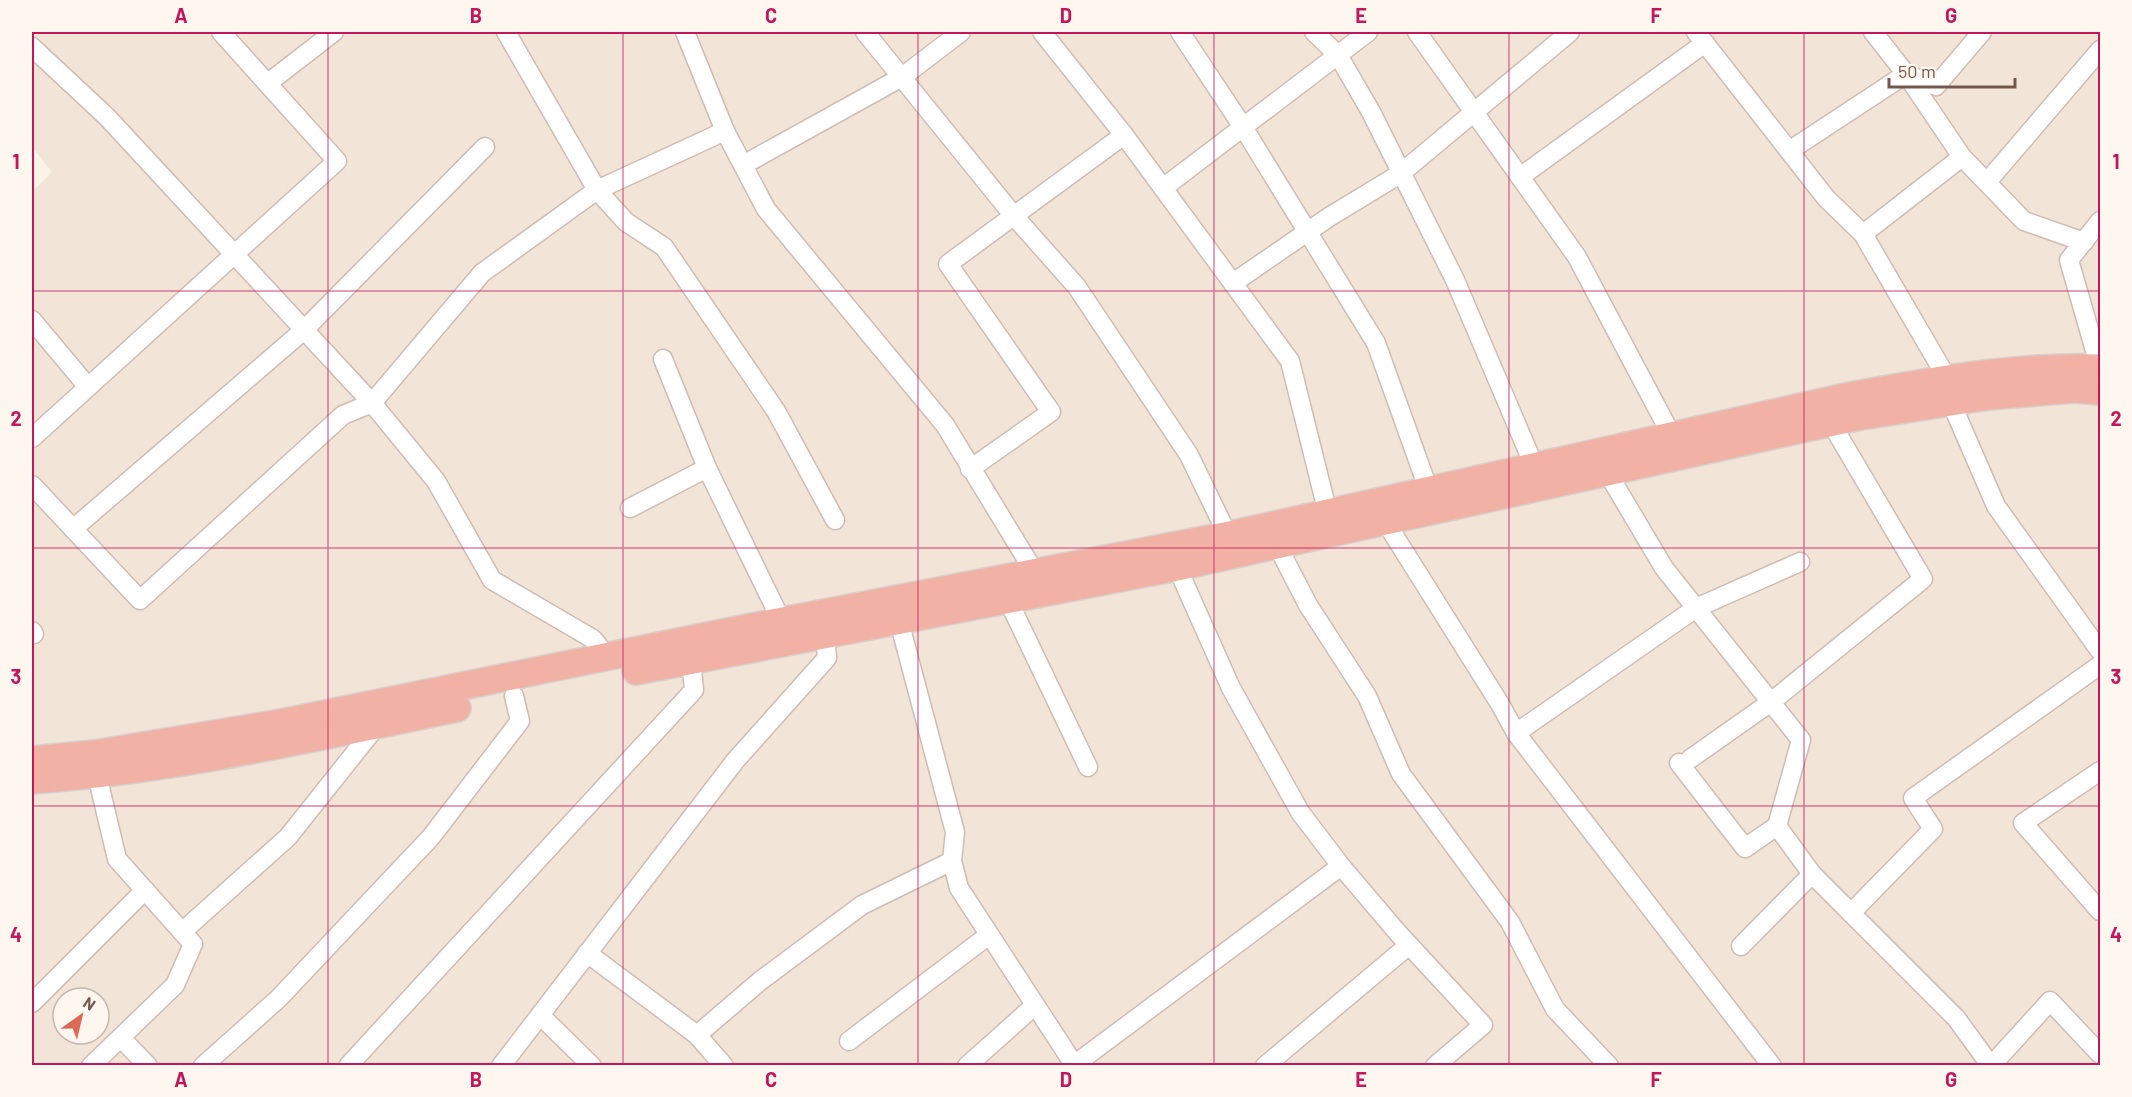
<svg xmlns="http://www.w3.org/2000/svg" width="2132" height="1097" viewBox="0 0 2132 1097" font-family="Barlow,sans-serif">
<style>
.residential{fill:#f2e4d7;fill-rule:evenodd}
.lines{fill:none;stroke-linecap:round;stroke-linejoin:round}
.minor-casing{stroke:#cfbcb2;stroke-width:21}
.highway-casing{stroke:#d8d0cd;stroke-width:30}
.minor{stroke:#fff;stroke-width:18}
.highway{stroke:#f1b1a4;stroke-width:27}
.grid{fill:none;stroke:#c2185b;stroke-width:1.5;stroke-opacity:0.55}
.neatline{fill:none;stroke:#c2185b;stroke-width:2}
.grid-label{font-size:20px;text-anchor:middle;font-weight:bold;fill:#c2185b}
</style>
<rect width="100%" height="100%" fill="#fbf2e8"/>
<path class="residential" d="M32,32H2100V1065H32V192L52,172L32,147ZM63,998H99V1034H63Z"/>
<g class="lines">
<defs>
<g id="minor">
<path d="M506,32L597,190L626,222L664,247L776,411L835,520"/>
<path d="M685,32L725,131L766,209L945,425L1035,573"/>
<path d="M865,32L1014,216L1077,287L1189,455L1228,536"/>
<path d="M1042,32L1124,135L1290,361L1328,514"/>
<path d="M1180,32L1243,127L1376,343L1429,491"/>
<path d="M1314,32L1338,55L1371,112L1455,280L1535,468"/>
<path d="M1417,32L1577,257L1672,436"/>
<path d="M1696,32L1826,198L1863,234L1947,378"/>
<path d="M1873,32L1906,74L1962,157L2024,221L2084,242"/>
<path d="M32,47L107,117L372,403L436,481L492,580L593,639L608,658"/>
<path d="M268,83L334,32"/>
<path d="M1789,151L1906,74L1936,86L1982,32"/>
<path d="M743,165L902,77L961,32"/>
<path d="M1520,177L1705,43"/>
<path d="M1987,182L2100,50"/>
<path d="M1163,188L1368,32"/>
<path d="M1863,234L1962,157"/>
<path d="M1233,283L1329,217L1400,174L1570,32"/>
<path d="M32,320L88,387"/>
<path d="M663,359L707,468L782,622"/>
<path d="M2100,368L2069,260L2100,221"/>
<path d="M1950,400L1996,506L2100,651"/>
<path d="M32,438L337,161L221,32"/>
<path d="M970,469L1051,412L948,264L1124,135"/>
<path d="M1607,472L1664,568L1801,740L1777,826L1812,874L1956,1018L1991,1066"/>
<path d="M32,485L140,600L343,415L372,403L482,273L597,190L725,131"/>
<path d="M630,508L707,468"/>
<path d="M1385,521L1500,704L1516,733L1772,1066"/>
<path d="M73,529L304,330L485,147"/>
<path d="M1277,545L1308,605L1367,696L1401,774L1510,922L1555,1009L1609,1066"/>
<path d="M1177,567L1231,688L1300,812L1341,866L1398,933L1483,1025L1435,1066"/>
<path d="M1007,598L1088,767"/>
<path d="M899,621L955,832L952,861L959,888L1075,1066"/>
<path d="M32,631L34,634"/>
<path d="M1516,733L1696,608L1800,562"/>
<path d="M1690,759L1771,702L1923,579L1831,423"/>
<path d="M1679,763L1745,848L1777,826"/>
<path d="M2100,771L2023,823L2100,911"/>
<path d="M1851,913L1933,829L1913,798L2100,665"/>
<path d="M182,932L288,837L378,724"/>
<path d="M1741,946L1812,874"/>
<path d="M587,953L697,1035L760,981L862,905L952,861"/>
<path d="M32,1003L145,890"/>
<path d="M540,1015L592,1066"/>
<path d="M697,1035L724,1066"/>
<path d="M121,1038L148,1066"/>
<path d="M849,1041L989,935"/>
<path d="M1074,1065L1341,866"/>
<path d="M91,1066L175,985L193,944L117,859L97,775"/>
<path d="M203,1066L278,999L431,837L520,721L514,696"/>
<path d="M348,1066L694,690L691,660"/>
<path d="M501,1066L735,761L827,658L825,635"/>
<path d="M967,1066L1034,1006"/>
<path d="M1265,1066L1409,945"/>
<path d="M1991,1066L2050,1001L2100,1054"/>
</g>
<g id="highway">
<path d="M636,671L1177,567L1856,417L1989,396L2075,389L2100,391"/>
<path d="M32,760L94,754L281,723L752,627L1230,535L1850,396C1933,381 2016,365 2100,368"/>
<path d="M32,780C175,770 317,737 457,708"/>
</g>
</defs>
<use href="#minor" class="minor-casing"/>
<use href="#highway" class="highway-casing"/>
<use href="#minor" class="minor"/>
<use href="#highway" class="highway"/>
</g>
<path class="grid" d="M328,32V1066M623,32V1066M918,32V1066M1214,32V1066M1509,32V1066M1804,32V1066M32,291H2100M32,548H2100M32,806H2100"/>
<rect width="2132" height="1097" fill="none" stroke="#fef7ef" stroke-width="66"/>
<g transform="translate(81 1016) rotate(34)"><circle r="28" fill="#fef7ef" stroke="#c7b7af" stroke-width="1.5"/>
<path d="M0-4.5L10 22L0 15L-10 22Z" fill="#dc6956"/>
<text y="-9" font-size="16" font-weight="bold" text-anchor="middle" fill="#74584e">N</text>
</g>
<path d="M1889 78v9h126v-9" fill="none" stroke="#74584e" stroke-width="3"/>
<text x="1898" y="78" font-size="18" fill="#74584e" stroke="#fef7ef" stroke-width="4.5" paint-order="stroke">50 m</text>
<rect x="33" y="33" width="2066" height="1031" class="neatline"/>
<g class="grid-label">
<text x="181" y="23">A</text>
<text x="476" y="23">B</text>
<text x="771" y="23">C</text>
<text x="1066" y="23">D</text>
<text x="1361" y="23">E</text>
<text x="1656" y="23">F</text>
<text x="1951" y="23">G</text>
<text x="16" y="169">1</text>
<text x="2116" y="169">1</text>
<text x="16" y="426">2</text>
<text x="2116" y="426">2</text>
<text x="16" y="684">3</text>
<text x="2116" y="684">3</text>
<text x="16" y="942">4</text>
<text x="2116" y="942">4</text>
<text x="181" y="1087">A</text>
<text x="476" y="1087">B</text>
<text x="771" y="1087">C</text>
<text x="1066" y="1087">D</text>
<text x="1361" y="1087">E</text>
<text x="1656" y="1087">F</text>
<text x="1951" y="1087">G</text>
</g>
</svg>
